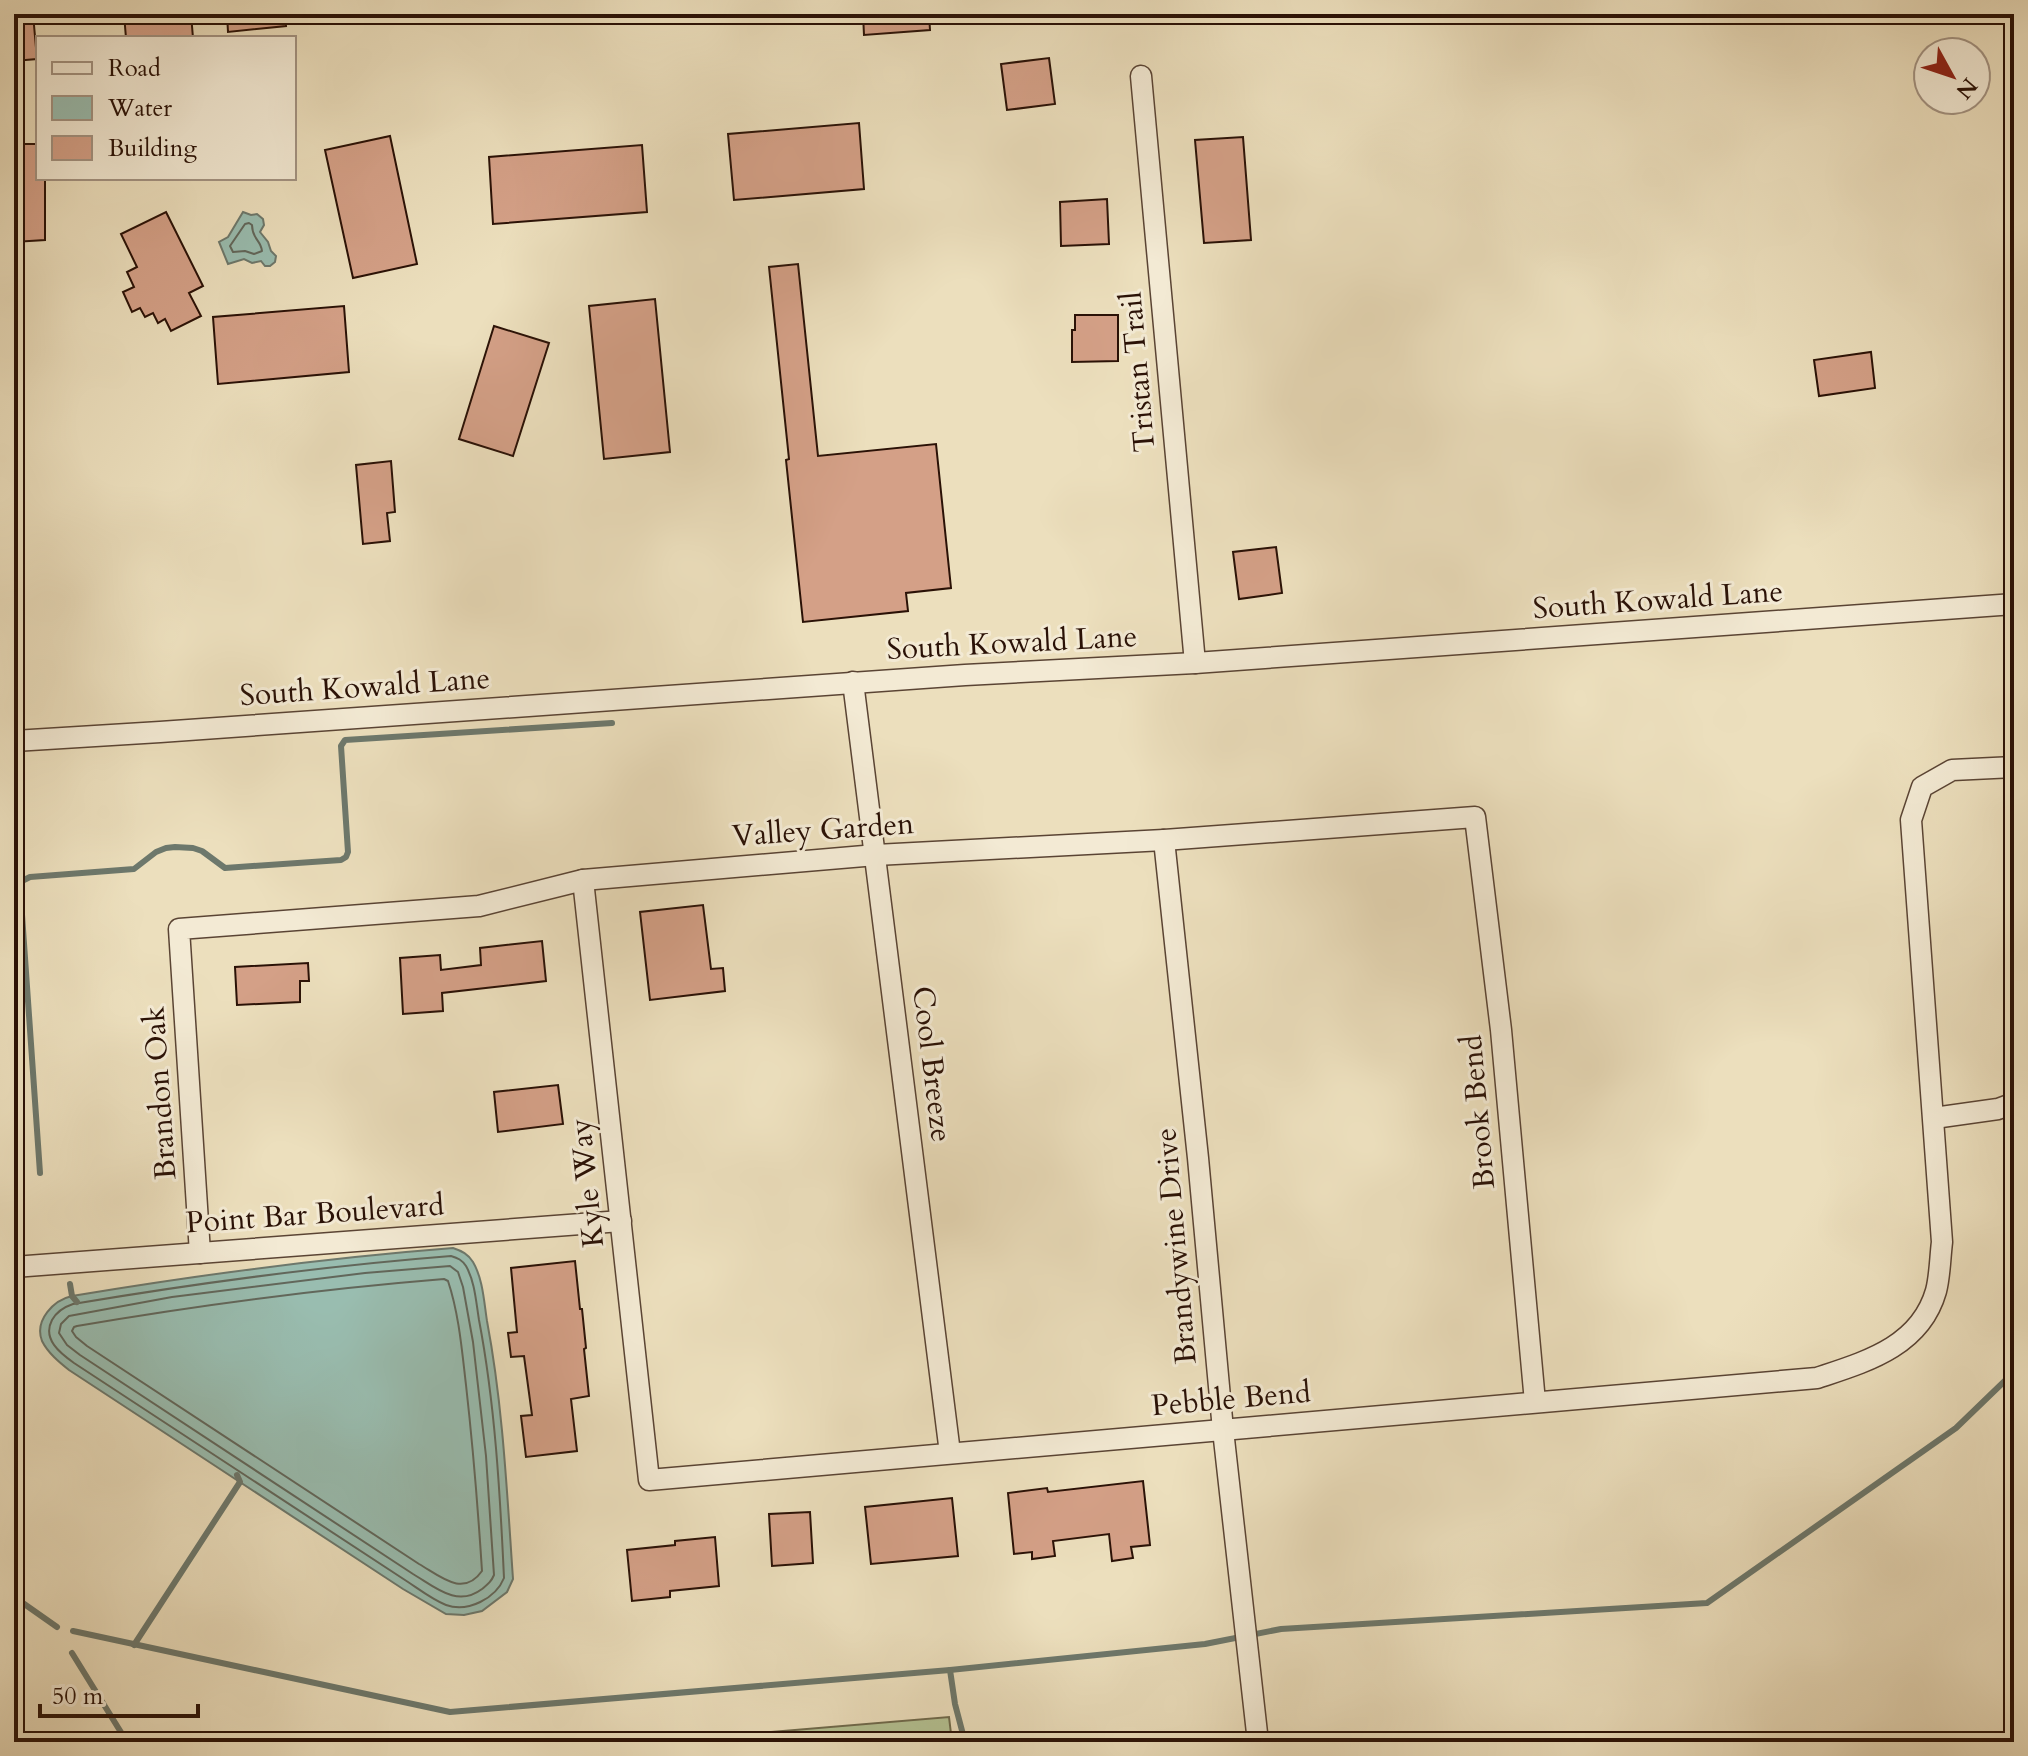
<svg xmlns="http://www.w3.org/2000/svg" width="2028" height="1756" viewBox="0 0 2028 1756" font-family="Cardo,serif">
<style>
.green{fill:#b4c293;stroke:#6f6a4c;stroke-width:2}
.water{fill:#99bdb0;stroke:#6d786c;stroke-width:2}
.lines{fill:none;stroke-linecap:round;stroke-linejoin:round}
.shore{stroke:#62675b;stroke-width:2}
.stream{stroke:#6d786c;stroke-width:6}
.building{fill:#d4a087;stroke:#2a1106;stroke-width:2}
.minor-casing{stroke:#5a4434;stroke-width:23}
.minor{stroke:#f3ead4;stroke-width:20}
.labels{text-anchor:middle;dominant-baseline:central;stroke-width:6;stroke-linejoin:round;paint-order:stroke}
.street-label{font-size:30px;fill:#2a1106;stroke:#f3ead4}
</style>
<rect width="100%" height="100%" fill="#ecdfbd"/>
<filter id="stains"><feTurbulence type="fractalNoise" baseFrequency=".0025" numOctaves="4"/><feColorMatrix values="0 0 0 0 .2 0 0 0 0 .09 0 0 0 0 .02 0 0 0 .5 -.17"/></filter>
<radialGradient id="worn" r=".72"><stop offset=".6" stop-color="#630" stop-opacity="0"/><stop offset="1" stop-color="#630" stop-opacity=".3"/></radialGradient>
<path class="green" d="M949,1717L952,1742H650Z"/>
<g class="water">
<path d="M243,212L251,215L257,214L263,219L264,225L260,232L268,242L271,251L276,256L275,262L270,266H265L261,261L252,263L244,259L228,264L219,242L228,237Z"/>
<path d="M453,1248C462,1251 468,1254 473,1262C483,1279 484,1302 487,1321C503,1406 507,1493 513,1579L507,1592L482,1611L464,1615L446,1614L403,1589L69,1370C59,1362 48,1353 42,1341C34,1320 54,1300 72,1296C198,1275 325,1258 453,1248Z"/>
</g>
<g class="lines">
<g class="shore">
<path d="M249,223L252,225C252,239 261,240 262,251L254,254L245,251L233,252L230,246L245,224Z"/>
<path d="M451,1256C458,1258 462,1260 466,1266C475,1282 476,1302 479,1320C495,1404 500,1492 504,1578C496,1598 468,1613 446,1605C433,1600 420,1590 408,1582L74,1363C60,1353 42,1339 52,1320C57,1311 64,1307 73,1304C198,1283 325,1266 451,1256Z"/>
<path d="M450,1266L458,1272L463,1287L473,1342L486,1456L494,1575C491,1582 488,1584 482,1589C457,1608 435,1587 413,1574L80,1355L67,1345L59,1333L61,1324L69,1316L172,1297L365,1273Z"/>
<path d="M444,1279L448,1281C459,1314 462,1351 466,1385C473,1447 478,1509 482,1571C463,1598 440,1576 419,1564L87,1346L76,1337L72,1331L74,1327L77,1326C199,1305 321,1289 444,1279Z"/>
</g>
<g class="stream">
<path d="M40,1173L20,886L22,881L30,877L134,869L156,852L166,848L175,847L193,848L202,851L225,868L341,860L346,857L348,852L341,746L345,740L612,723"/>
<path d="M70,1284L72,1296L77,1302"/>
<path d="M20,1601L57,1627"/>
<path d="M73,1631L450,1712L950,1670L1205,1644L1281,1629L1707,1603L1956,1428L2014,1372"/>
<path d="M134,1645L240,1482L237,1475"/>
<path d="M72,1653L127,1742"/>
<path d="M950,1670L955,1704L965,1742"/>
</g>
</g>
<g class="building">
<path d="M14,14H33L37,59L14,61Z"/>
<path d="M124,14H191L193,38H126Z"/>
<path d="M227,14H285L286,26L228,32Z"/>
<path d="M863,14H929L930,30L864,35Z"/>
<path d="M1049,58L1055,104L1007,110L1001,64Z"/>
<path d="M859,123L864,189L734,200L728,134Z"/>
<path d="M390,136L417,264L353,278L325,150Z"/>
<path d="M1243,137L1251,240L1204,243L1195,140Z"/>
<path d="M14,144H38V178H45V240L14,242Z"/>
<path d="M642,145L647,212L493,224L489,157Z"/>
<path d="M1107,199L1109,244L1061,246L1060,202Z"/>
<path d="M166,212L203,286L189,293L201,316L171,331L165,319L158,323L153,313L145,317L140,308L132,312L123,292L134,287L127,272L137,267L121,234Z"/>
<path d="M798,264L818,456L936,444L951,588L906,593L908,611L803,622L786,460L789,459L769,267Z"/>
<path d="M655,299L670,452L604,459L589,306Z"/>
<path d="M344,306L349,372L218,384L213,317Z"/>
<path d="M1075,315H1118V361L1072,362V330H1075Z"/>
<path d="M494,326L549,343L513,456L459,439Z"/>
<path d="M1871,352L1875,388L1819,396L1814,360Z"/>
<path d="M391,461L395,512L387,513L390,541L363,544L356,465Z"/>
<path d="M1276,547L1282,593L1239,599L1233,552Z"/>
<path d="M703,905L711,969L723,968L725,991L650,1000L640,912Z"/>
<path d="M542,941L546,981L442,993L443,1011L403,1014L400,958L440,955L441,970L481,965L480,948Z"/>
<path d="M308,963L309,981H300V1002L237,1005L235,967Z"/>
<path d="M558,1085L563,1124L498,1132L494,1092Z"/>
<path d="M575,1261L580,1309H582L586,1348L584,1349L589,1396L571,1399L577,1451L526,1457L521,1416L532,1415L524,1356L511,1357L508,1333L517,1332L511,1268Z"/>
<path d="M1143,1481L1150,1545L1131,1547L1133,1558L1112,1561L1109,1534L1053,1541L1055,1556L1032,1559V1552L1014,1554L1008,1493L1047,1488L1048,1492Z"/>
<path d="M952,1498L958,1556L871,1564L865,1507Z"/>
<path d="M810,1512L813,1563L772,1566L769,1514Z"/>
<path d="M715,1537L719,1586L670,1591V1597L632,1601L627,1550L675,1545V1541Z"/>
</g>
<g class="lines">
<defs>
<g id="minor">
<path d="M1141,76L1195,663"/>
<path d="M853,682L950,1453"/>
<path d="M14,741L160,732L965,675L1195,663L2014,604"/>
<path d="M1164,840L1198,1158L1223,1430L1258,1742"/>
<path d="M583,880L649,1480L1817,1378C1865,1362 1920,1347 1936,1291C1940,1276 1940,1258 1942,1242L1911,820L1922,787L1952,770L2014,767"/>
<path d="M1934,1118L1998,1109L2014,1103"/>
<path d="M200,1253L179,929L479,906L583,880L876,855L1164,840L1475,817L1501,1030L1535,1402"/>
<path d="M14,1267L621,1221"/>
</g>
</defs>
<use href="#minor" class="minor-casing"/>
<use href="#minor" class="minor"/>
</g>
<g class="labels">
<g class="street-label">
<text transform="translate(1138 372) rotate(-95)">Tristan Trail</text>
<text transform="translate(1658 600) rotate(-4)">South Kowald Lane</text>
<text transform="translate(1012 643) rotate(-3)">South Kowald Lane</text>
<text transform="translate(365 687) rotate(-4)">South Kowald Lane</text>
<text transform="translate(823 830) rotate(-4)">Valley Garden</text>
<text transform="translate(932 1064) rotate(83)">Cool Breeze</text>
<text transform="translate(160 1093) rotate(-94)">Brandon Oak</text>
<text transform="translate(1478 1112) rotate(-95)">Brook Bend</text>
<text transform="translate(587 1183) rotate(-96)">Kyle Way</text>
<text transform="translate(315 1214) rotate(-4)">Point Bar Boulevard</text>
<text transform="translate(1176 1246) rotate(-95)">Brandywine Drive</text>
<text transform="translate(1231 1399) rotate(-5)">Pebble Bend</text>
</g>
</g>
<rect width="2028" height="1756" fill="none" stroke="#ecdfbd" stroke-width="48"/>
<rect x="16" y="16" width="1996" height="1724" fill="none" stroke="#2a1106" stroke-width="4"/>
<rect x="24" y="24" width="1980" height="1708" fill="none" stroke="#2a1106" stroke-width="2"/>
<rect x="36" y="36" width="260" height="144" fill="#f3ead4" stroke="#a39382" stroke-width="2"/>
<rect x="52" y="62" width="40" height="12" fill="#f3ead4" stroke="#a39382" stroke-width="2"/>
<text x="108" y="76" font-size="24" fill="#2a1106">Road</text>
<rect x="52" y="96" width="40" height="24" fill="#99bdb0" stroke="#a39382" stroke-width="2"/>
<text x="108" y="116" font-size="24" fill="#2a1106">Water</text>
<rect x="52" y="136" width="40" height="24" fill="#d4a087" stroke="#a39382" stroke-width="2"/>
<text x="108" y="156" font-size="24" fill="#2a1106">Building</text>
<g transform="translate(1952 76) rotate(130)"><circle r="38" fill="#f3ead4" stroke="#a39382" stroke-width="2"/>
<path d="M0-6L14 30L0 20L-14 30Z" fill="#8f2418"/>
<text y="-12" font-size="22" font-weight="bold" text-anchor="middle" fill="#2a1106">N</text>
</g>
<path d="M40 1704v12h158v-12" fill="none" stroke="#2a1106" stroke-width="4"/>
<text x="52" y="1704" font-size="24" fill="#2a1106" stroke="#f3ead4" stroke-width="6" paint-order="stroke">50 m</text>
<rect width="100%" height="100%" filter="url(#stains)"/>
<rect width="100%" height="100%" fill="url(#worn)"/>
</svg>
